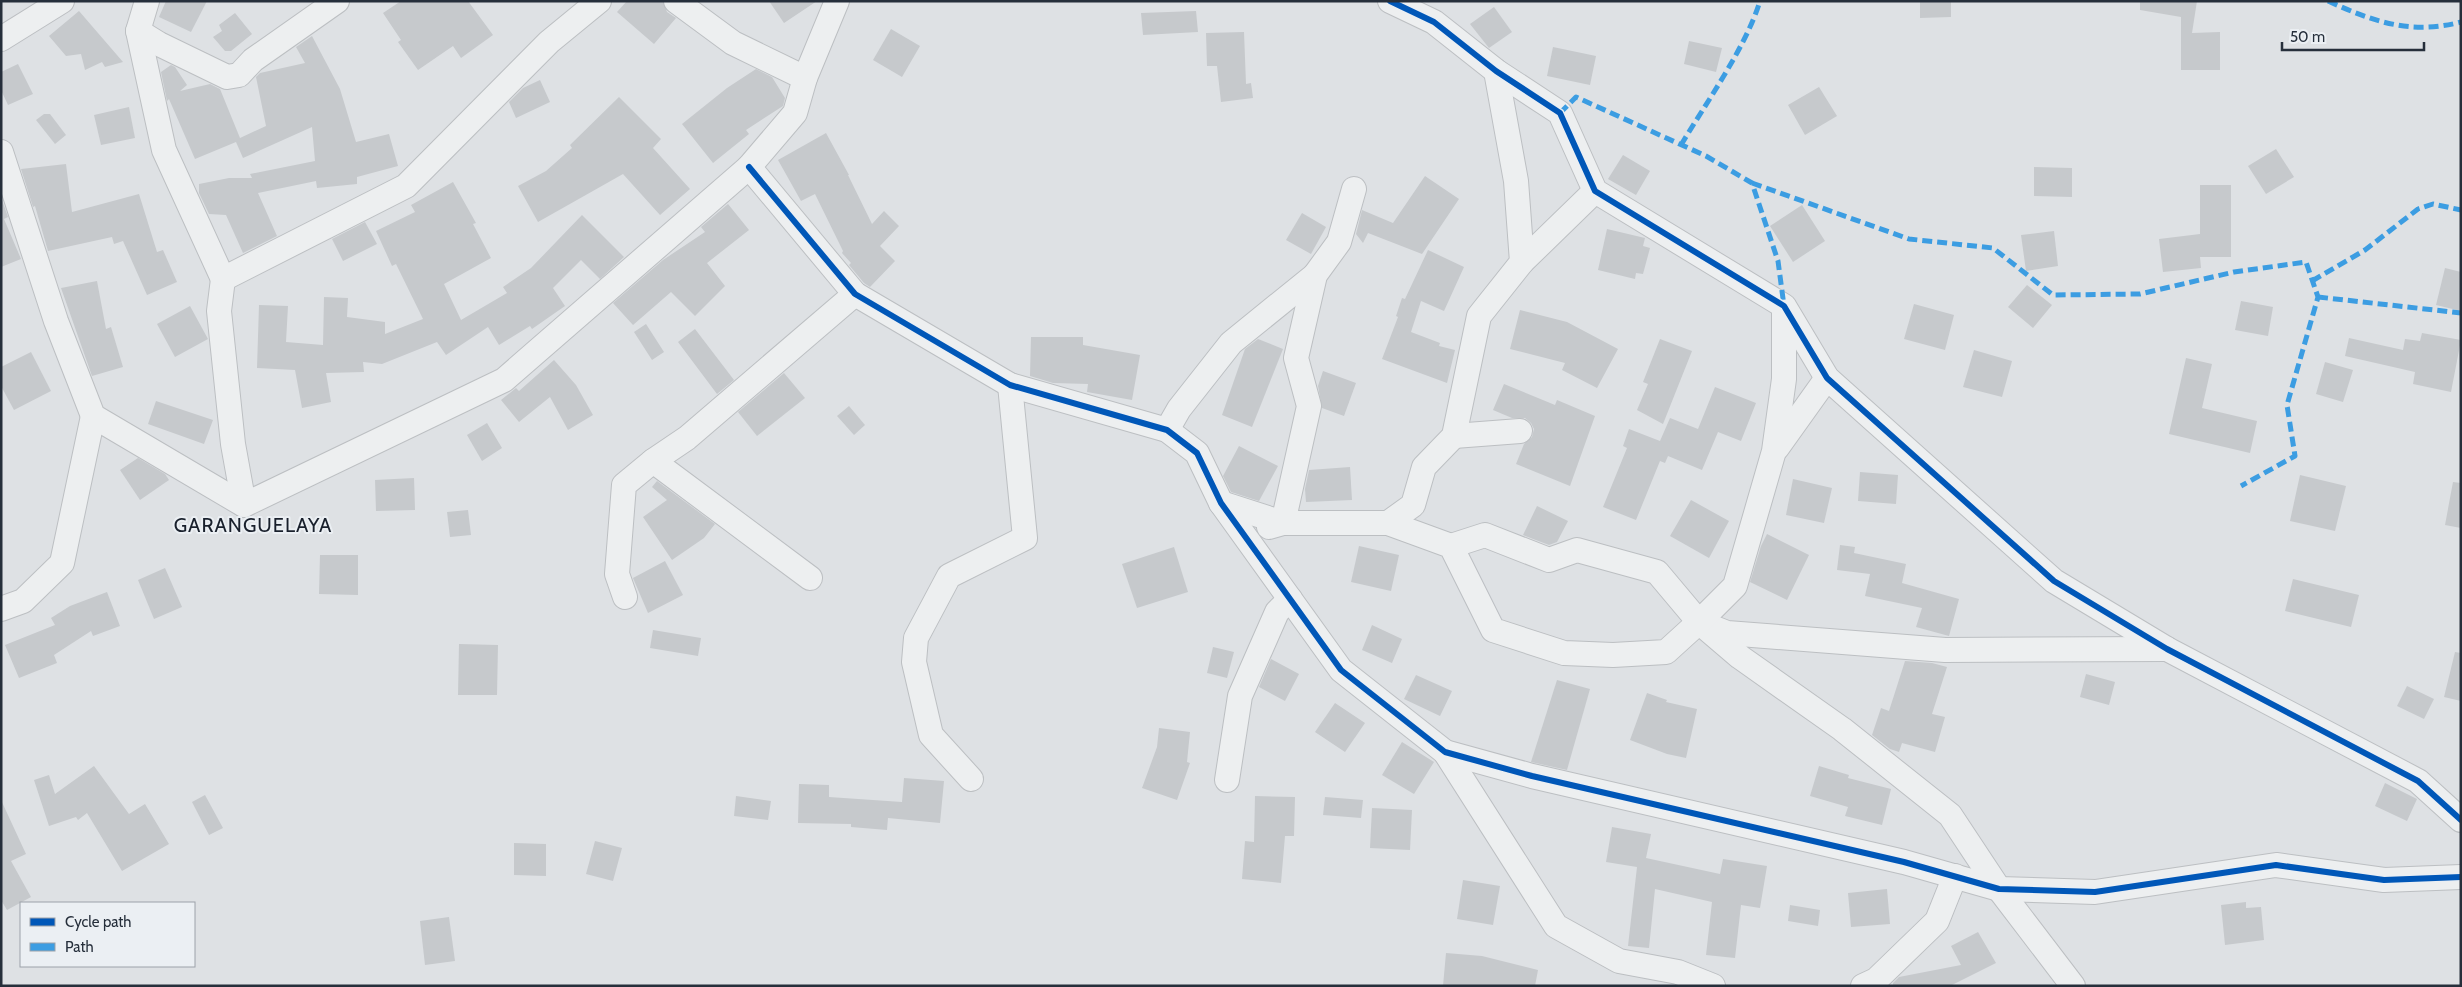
<svg xmlns="http://www.w3.org/2000/svg" width="2462" height="987" viewBox="0 0 2462 987" font-family="Cabin,sans-serif">
<style>
.building{fill:#c6c9cc}
.lines{fill:none;stroke-linecap:round;stroke-linejoin:round}
.minor-casing{stroke:#bcbfc2;stroke-width:26}
.minor{stroke:#edeff0;stroke-width:24}
.quiet{stroke:#3c9de2;stroke-width:5;stroke-dasharray:10 5;stroke-linecap:butt}
.cycleway-casing{stroke:#ebeff3;stroke-width:9}
.cycleway{stroke:#0057b8;stroke-width:6}
.labels{text-anchor:middle;dominant-baseline:central;stroke-width:4;stroke-linejoin:round;paint-order:stroke}
.neighbourhood-label{font-size:20px;letter-spacing:1px;fill:#19202c;stroke:#ebeff3}
</style>
<rect width="100%" height="100%" fill="#dee1e4"/>
<g class="building">
<path d="M166,1H207L191,32L159,17Z"/>
<path d="M401,1H468L493,35L461,58L453,46L418,70L398,42L401,40L383,13Z"/>
<path d="M627,1H663L667,12L676,18L654,44L617,12Z"/>
<path d="M769,1H817L784,23Z"/>
<path d="M1920,1H1951V17L1920,18Z"/>
<path d="M2140,1H2197L2192,33L2220,32V70H2181V17L2140,10Z"/>
<path d="M1494,7L1512,32L1489,48L1470,24Z"/>
<path d="M79,11L123,62L105,67L102,62L85,70L81,54L66,56L49,36Z"/>
<path d="M1196,11L1198,32L1143,35L1141,13Z"/>
<path d="M235,13L252,34L231,51H225L213,37L222,31L219,25Z"/>
<path d="M891,29L920,46L902,77L873,60Z"/>
<path d="M1244,32L1246,84L1251,83L1253,98L1221,102L1217,66H1207L1206,33Z"/>
<path d="M312,36L340,89L356,142L389,134L398,166L357,177V184L317,188L316,181L258,193L277,236L243,253L226,215L209,214L199,193V184L229,178H252L250,174L315,161L312,127L243,158L236,142L195,159L169,99L167,101L161,72L171,65L175,67L187,85L180,91L210,84L220,89L240,138L266,126L256,77L260,73L305,63L296,47Z"/>
<path d="M1689,41L1722,48L1716,72L1684,64Z"/>
<path d="M1553,47L1596,56L1590,85L1547,76Z"/>
<path d="M18,64L33,94L8,105L1,90V72Z"/>
<path d="M756,69L772,77L785,98L783,106L746,130L749,134L713,163L682,124L727,88Z"/>
<path d="M540,80L550,102L516,118L509,102L523,88Z"/>
<path d="M1819,87L1837,116L1805,135L1788,105Z"/>
<path d="M619,97L661,139L653,148L690,189L660,215L623,174L538,222L518,186L546,171L572,148L570,145Z"/>
<path d="M129,107L135,138L101,145L94,115Z"/>
<path d="M44,114H50L66,135L55,144L36,120Z"/>
<path d="M826,133L849,175H848L872,224L884,211L899,226L880,246L895,261L870,287L864,283L849,265L851,263L842,253L843,251L815,194L801,201L778,160Z"/>
<path d="M2276,149L2294,177L2266,194L2248,166Z"/>
<path d="M1623,155L1650,171L1636,195L1608,179Z"/>
<path d="M66,164L72,212L139,194L157,252L163,250L177,282L147,295L123,241L114,244L112,237L48,251L35,206L33,207L21,169Z"/>
<path d="M2034,167L2072,168V197L2034,196Z"/>
<path d="M1425,176L1459,199L1422,254L1368,233L1363,243L1356,234L1362,210L1393,223Z"/>
<path d="M453,182L476,223L473,224L491,258L444,284L461,320L507,293L503,287L531,268L582,215L624,257L600,279L581,260L553,288L565,306L532,329L530,326L499,345L488,327L446,355L437,342L382,364L363,362L364,372L326,373L331,402L302,408L295,370L257,368L259,305L288,306L286,342L323,345L324,297L348,298L347,317L385,322V334L423,319L396,264L392,266L376,231L415,212L411,205Z"/>
<path d="M2200,185H2231V257H2200L2201,268L2163,272L2159,239L2200,234Z"/>
<path d="M1,197L8,217L4,219L21,259L1,267Z"/>
<path d="M728,204L749,230L707,263L725,286L695,316L671,292L633,325L613,303L663,260L705,232L701,227Z"/>
<path d="M1802,205L1825,241L1793,262L1770,226Z"/>
<path d="M1302,213L1326,227L1311,254L1286,240Z"/>
<path d="M365,222L377,244L343,261L332,239Z"/>
<path d="M1607,229L1645,238L1643,246L1650,248L1643,274L1636,273L1635,279L1598,270Z"/>
<path d="M2054,231L2058,266L2026,271L2021,235Z"/>
<path d="M1428,250L1464,267L1444,311L1421,301L1411,332L1440,343L1439,346L1455,350L1447,383L1382,359L1398,317L1396,316L1402,298L1405,299Z"/>
<path d="M2445,268L2461,272V311L2436,305Z"/>
<path d="M97,281L106,329L111,327L123,367L92,376L61,288Z"/>
<path d="M2027,285L2052,305L2033,328L2008,307Z"/>
<path d="M2241,301L2273,307L2268,336L2235,330Z"/>
<path d="M1914,304L1954,315L1945,350L1904,339Z"/>
<path d="M190,306L208,339L175,357L157,324Z"/>
<path d="M1520,310L1567,322L1618,349L1597,388L1562,370L1565,363L1510,349Z"/>
<path d="M646,324L664,352L652,360L634,332Z"/>
<path d="M695,329L734,380L717,394L678,342Z"/>
<path d="M2422,333L2461,340L2451,392L2413,384L2415,372L2345,356L2349,338L2403,350L2405,339L2420,341Z"/>
<path d="M1031,337H1083V345L1140,355L1132,400L1087,392L1088,384L1053,383L1030,376Z"/>
<path d="M1258,339L1283,349L1252,427L1222,415L1245,349Z"/>
<path d="M1660,339L1692,351L1663,424L1637,410L1648,384L1643,382Z"/>
<path d="M1974,350L2012,361L2002,397L1963,387Z"/>
<path d="M31,352L51,391L14,410L1,386V367Z"/>
<path d="M2186,358L2212,364L2202,408L2257,421L2250,453L2169,434Z"/>
<path d="M554,360L576,385L593,415L568,430L550,397L519,422L501,400L516,388L519,391Z"/>
<path d="M2325,362L2353,370L2343,402L2316,394Z"/>
<path d="M1323,371L1356,383L1344,416L1322,408L1318,386Z"/>
<path d="M784,373L805,398L757,436L738,412Z"/>
<path d="M1504,384L1555,405L1557,400L1595,416L1570,486L1516,464L1524,444L1532,437L1534,429L1531,423L1525,418H1512L1493,410Z"/>
<path d="M1715,387L1756,403L1741,441L1718,432L1702,470L1668,456L1665,463L1660,461L1636,520L1603,507L1627,448L1623,446L1629,429L1660,441L1670,418L1698,429Z"/>
<path d="M156,401L213,420L204,444L148,424Z"/>
<path d="M849,406L865,425L854,435L837,416Z"/>
<path d="M487,423L502,448L482,461L467,435Z"/>
<path d="M1239,446L1278,466L1259,501L1231,492L1223,476Z"/>
<path d="M138,458L165,474L169,480L140,500L120,470Z"/>
<path d="M1350,467L1352,500L1306,502L1305,489L1309,470Z"/>
<path d="M1860,472L1898,475L1896,504L1858,501Z"/>
<path d="M2300,475L2346,486L2335,531L2290,521Z"/>
<path d="M414,478L415,510L376,511L375,480Z"/>
<path d="M1793,479L1832,488L1824,523L1786,515Z"/>
<path d="M657,481L715,524L704,538L672,560L643,517L667,500L652,487Z"/>
<path d="M2453,482L2461,483V528L2445,525Z"/>
<path d="M1691,500L1729,521L1709,558L1670,536Z"/>
<path d="M1537,506L1568,521L1557,542L1549,545L1523,535Z"/>
<path d="M468,510L471,535L450,537L447,512Z"/>
<path d="M1767,534L1809,555L1787,600L1750,582L1761,546Z"/>
<path d="M1840,545L1855,547L1854,553L1906,564L1902,583L1959,599L1949,636L1916,627L1922,608L1865,596L1870,574L1837,570Z"/>
<path d="M1359,546L1399,555L1391,591L1351,582Z"/>
<path d="M1174,547L1188,592L1137,608L1122,564Z"/>
<path d="M320,555H358V595L319,594Z"/>
<path d="M665,561L683,595L648,613L633,578Z"/>
<path d="M165,568L182,607L154,619L138,580Z"/>
<path d="M2293,579L2359,595L2351,627L2285,611Z"/>
<path d="M107,592L120,626L93,636L91,631L54,655L57,663L19,678L5,645L55,625L51,618L70,606Z"/>
<path d="M1372,625L1402,639L1392,663L1362,650Z"/>
<path d="M653,630L701,638L698,656L650,648Z"/>
<path d="M459,644L498,645L497,695H458Z"/>
<path d="M1213,647L1234,652L1227,678L1207,673Z"/>
<path d="M2455,652L2461,653V701L2444,697Z"/>
<path d="M1271,659L1299,674L1285,701L1259,687Z"/>
<path d="M1905,661L1932,663L1947,667L1932,714L1945,717L1935,752L1902,743L1899,752L1890,749L1872,735L1881,708L1889,711Z"/>
<path d="M2086,674L2115,682L2109,705L2080,697Z"/>
<path d="M1416,675L1452,691L1440,716L1404,699Z"/>
<path d="M1557,680L1590,689L1567,770L1531,762Z"/>
<path d="M2407,686L2434,699L2424,719L2397,706Z"/>
<path d="M1647,693L1667,700L1666,702L1697,709L1686,758L1667,754L1630,740Z"/>
<path d="M1335,703L1365,723L1345,752L1315,732Z"/>
<path d="M1159,728L1190,732L1187,762L1190,763L1177,800L1142,788L1157,747Z"/>
<path d="M1402,742L1434,762L1414,794L1382,775Z"/>
<path d="M94,766L129,814L145,804L169,844L122,871L87,813L78,820L76,817L49,826L34,780L49,775L55,794Z"/>
<path d="M1819,766L1849,775L1848,778L1891,789L1882,825L1845,816L1848,807L1810,796Z"/>
<path d="M904,778L944,781L940,823L888,818L887,830L851,827V824L798,823L799,784L829,785V797L902,802Z"/>
<path d="M2385,783L2417,799L2407,821L2375,806Z"/>
<path d="M205,795L223,828L209,835L192,802Z"/>
<path d="M736,796L771,801L768,820L734,816Z"/>
<path d="M1255,796L1295,797L1294,836H1285L1281,883L1242,879L1245,841L1254,842Z"/>
<path d="M1325,797L1363,800L1361,818L1323,815Z"/>
<path d="M1,800L26,854L11,861L31,897L7,910L1,900Z"/>
<path d="M1372,808L1412,810L1410,850L1370,848Z"/>
<path d="M1612,827L1651,834L1646,858L1720,874L1723,859L1767,866L1760,908L1741,905L1735,958L1706,955L1712,902L1655,889L1649,948L1628,946L1637,867L1606,862Z"/>
<path d="M595,841L622,848L613,881L586,874Z"/>
<path d="M514,843L546,844V876L514,875Z"/>
<path d="M1463,880L1500,886L1493,925L1457,919Z"/>
<path d="M1887,889L1890,924L1851,927L1848,893Z"/>
<path d="M2246,902V908L2261,907L2264,940L2225,945L2221,905Z"/>
<path d="M1790,905L1820,910L1818,926L1788,921Z"/>
<path d="M449,917L455,961L425,965L420,921Z"/>
<path d="M1978,932L1996,963L1950,986H1893V983L1899,977L1961,965L1951,946Z"/>
<path d="M1446,953L1482,956L1538,970L1535,986H1443Z"/>
</g>
<g class="lines">
<defs>
<g id="minor">
<path d="M147,1L138,31L164,150L223,279L406,186L549,42L599,1"/>
<path d="M676,1L733,43L805,78"/>
<path d="M1390,1L1434,22L1496,71L1560,113L1595,191L1784,306L1827,378L2054,581L2167,649L2418,781L2461,820"/>
<path d="M138,31L159,44L227,77L239,75L253,60L337,1"/>
<path d="M1,39L62,1"/>
<path d="M1,152L56,321L93,416L244,505L504,380L749,167L795,113L805,78L837,1"/>
<path d="M749,167L855,294L1010,385L1167,430L1197,453L1221,503L1341,670L1445,752L1532,776L1904,862L1999,889L2095,892L2276,865L2384,880L2461,877"/>
<path d="M1522,262L1595,191"/>
<path d="M223,279L219,311L233,444L244,505"/>
<path d="M1167,430L1179,409L1231,343L1315,275"/>
<path d="M1454,436L1520,431"/>
<path d="M1777,448L1827,378"/>
<path d="M653,461L810,578"/>
<path d="M1221,503L1283,523H1388L1451,546L1493,630L1564,653L1613,655L1666,652L1699,622L1727,633L1945,650L2167,649"/>
<path d="M1388,523L1413,505L1424,467L1454,436L1479,316L1522,262L1516,181L1496,71"/>
<path d="M1269,527L1283,523L1309,406L1296,358L1315,275L1339,242L1354,189"/>
<path d="M1451,546L1485,535L1549,560L1577,550L1657,572L1699,622L1740,657L1842,729L1950,815L1999,889L2073,986"/>
<path d="M625,597L617,574L624,485L653,461L687,438L855,294"/>
<path d="M1,609L23,601L62,563L93,416"/>
<path d="M1699,622L1735,586L1774,451L1784,379V307"/>
<path d="M1445,752L1556,926L1619,961L1678,972L1713,986"/>
<path d="M971,779L931,735L914,662L916,638L949,576L1025,538L1010,385"/>
<path d="M1227,780L1240,696L1277,612L1290,599"/>
<path d="M1863,986L1876,980L1937,921L1955,876"/>
</g>
</defs>
<use href="#minor" class="minor-casing"/>
<use href="#minor" class="minor"/>
<g class="quiet">
<path d="M2328,1C2374,22 2411,35 2461,22"/>
<path d="M1560,113L1576,97L1706,156L1752,183L1778,261L1784,306"/>
<path d="M1681,145C1706,103 1746,47 1760,1"/>
<path d="M1752,183L1909,239L1993,248L2053,295L2140,294L2234,272L2306,262L2318,297L2287,405L2295,456L2241,486"/>
<path d="M2312,281L2365,250L2418,209L2433,204L2461,210"/>
<path d="M2318,297L2461,313"/>
</g>
<defs>
<g id="cycleway">
<path d="M1390,1L1434,22L1496,71L1560,113L1595,191L1784,306L1827,378L2054,581L2167,649L2418,781L2461,820"/>
<path d="M749,167L855,294L1010,385L1167,430L1197,453L1221,503L1341,670L1445,752L1532,776L1904,862L1999,889L2095,892L2276,865L2384,880L2461,877"/>
</g>
</defs>
<use href="#cycleway" class="cycleway-casing"/>
<use href="#cycleway" class="cycleway"/>
</g>
<g class="labels">
<g class="neighbourhood-label">
<text x="253" y="525">GARANGUELAYA</text>
</g>
</g>
<rect width="2462" height="987" fill="none" stroke="#262f3b" stroke-width="5"/>
<rect x="20" y="902" width="175" height="65" fill="#ebeff3" stroke="#9ca2a9"/>
<rect x="30" y="918" width="25" height="8" fill="#0057b8" stroke="#9ca2a9"/>
<text x="65" y="927" font-size="15" fill="#262f3b">Cycle path</text>
<rect x="30" y="943" width="25" height="8" fill="#3c9de2" stroke="#9ca2a9"/>
<text x="65" y="952" font-size="15" fill="#262f3b">Path</text>
<path d="M2282 42v8h142v-8" fill="none" stroke="#262f3b" stroke-width="2.5"/>
<text x="2290" y="42" font-size="15" fill="#262f3b" stroke="#ebeff3" stroke-width="4" paint-order="stroke">50 m</text>
</svg>
